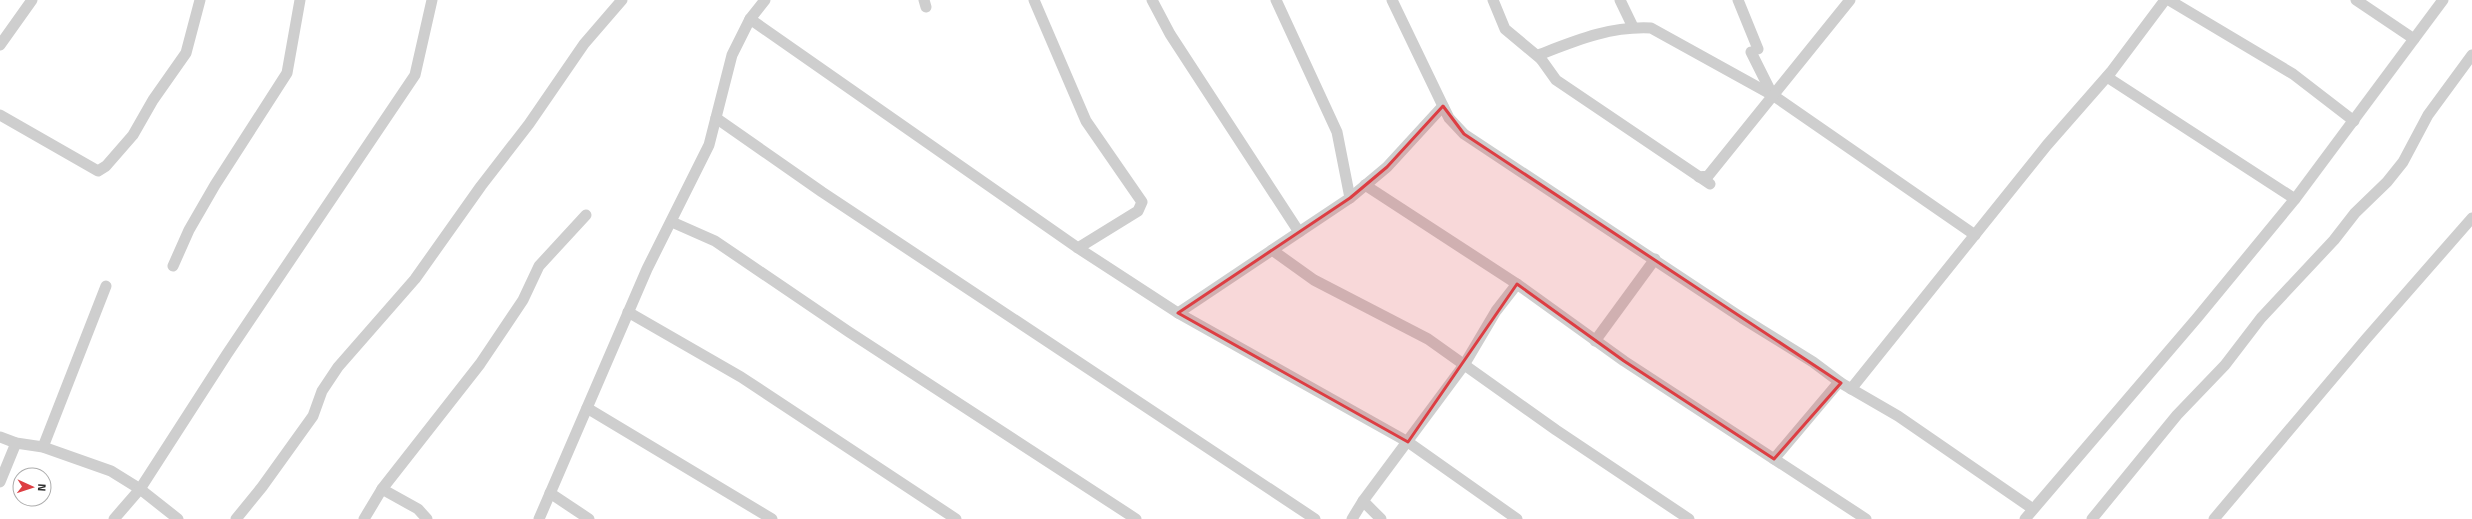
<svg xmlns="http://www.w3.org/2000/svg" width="2472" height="519" viewBox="0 0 2472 519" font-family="'Titillium Web',sans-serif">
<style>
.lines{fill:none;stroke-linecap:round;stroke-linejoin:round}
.minor{stroke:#cecece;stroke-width:11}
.marked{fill:#dd3e43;fill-opacity:0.2;stroke:#dd3e43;stroke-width:3;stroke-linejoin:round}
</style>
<rect width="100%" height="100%" fill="#fff"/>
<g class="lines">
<g class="minor">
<path d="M924,0L926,7"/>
<path d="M1034,0L1086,121L1142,202L1138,211L1078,248"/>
<path d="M1152,0L1170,34L1299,232"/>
<path d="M1276,0L1337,132L1350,198"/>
<path d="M1392,0L1443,106L1449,118L1464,134L1742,318L1813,362L1841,383L1898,416L2033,509"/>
<path d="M1493,0L1505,29L1541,59L1556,80L1710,184"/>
<path d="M1620,0L1633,27"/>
<path d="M1738,0L1758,49"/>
<path d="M2169,0L2293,74L2354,121"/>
<path d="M2356,0L2414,39"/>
<path d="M750,19L1078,248L1178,313L1408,442L1517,519"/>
<path d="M0,45L32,0"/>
<path d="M1751,52L1773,96"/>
<path d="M1541,59V54C1577,40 1611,26 1651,28L1774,96L1975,235"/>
<path d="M0,115L98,171L106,166L133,135L153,100L186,53L200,0"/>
<path d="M716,118L822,192L1315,519"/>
<path d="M1699,177L1708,176L1850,0"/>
<path d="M2295,199L2443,0"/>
<path d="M672,222L715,241L849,332L1136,519"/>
<path d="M1272,250L1314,280L1428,339L1556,430L1689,519"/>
<path d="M173,266L189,230L215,185L287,73L300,0"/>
<path d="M1517,284L1624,361L1866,519"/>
<path d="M628,312L741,377L956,519"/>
<path d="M1178,313L1350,198L1387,167L1443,106"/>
<path d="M1595,341L1655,259"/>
<path d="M1851,389L2047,145L2111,72L2165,0"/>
<path d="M587,408L772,519"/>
<path d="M0,437L16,443L43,447L111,471L140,489L178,519"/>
<path d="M43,447L106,286"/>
<path d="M1774,459L1839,382L1841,383"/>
<path d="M0,482L16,443"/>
<path d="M382,489L418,509L427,519"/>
<path d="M550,493L589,519"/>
<path d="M1363,501L1381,519"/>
<path d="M114,519L140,489L227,354L415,75L432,0"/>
<path d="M236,519L262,487L313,416L322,391L338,367L415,279L481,186L529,124L584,44L622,0"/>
<path d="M364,519L382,489L480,364L523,300L539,266L586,215"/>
<path d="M539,519L647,269L709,145L732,55L750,19L765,0"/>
<path d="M1352,519L1363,501L1464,365L1496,311L1517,284L1365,185"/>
<path d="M2025,519L2197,318L2295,199L2107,77"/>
<path d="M2092,519L2177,415L2225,365L2261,318L2334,240L2355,213L2387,182L2403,162L2428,115L2472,55"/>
<path d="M2214,519L2366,339L2472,218"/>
</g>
</g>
<path class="marked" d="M1443,106L1464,134L1841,383L1774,459L1624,361L1517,284L1408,442L1178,313L1350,198L1387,167Z"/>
<g transform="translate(32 487) rotate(93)"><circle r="19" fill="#ffffff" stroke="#adadad"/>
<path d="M0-3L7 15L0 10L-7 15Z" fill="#dd3e43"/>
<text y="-6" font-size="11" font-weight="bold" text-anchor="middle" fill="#313131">N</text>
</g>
</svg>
